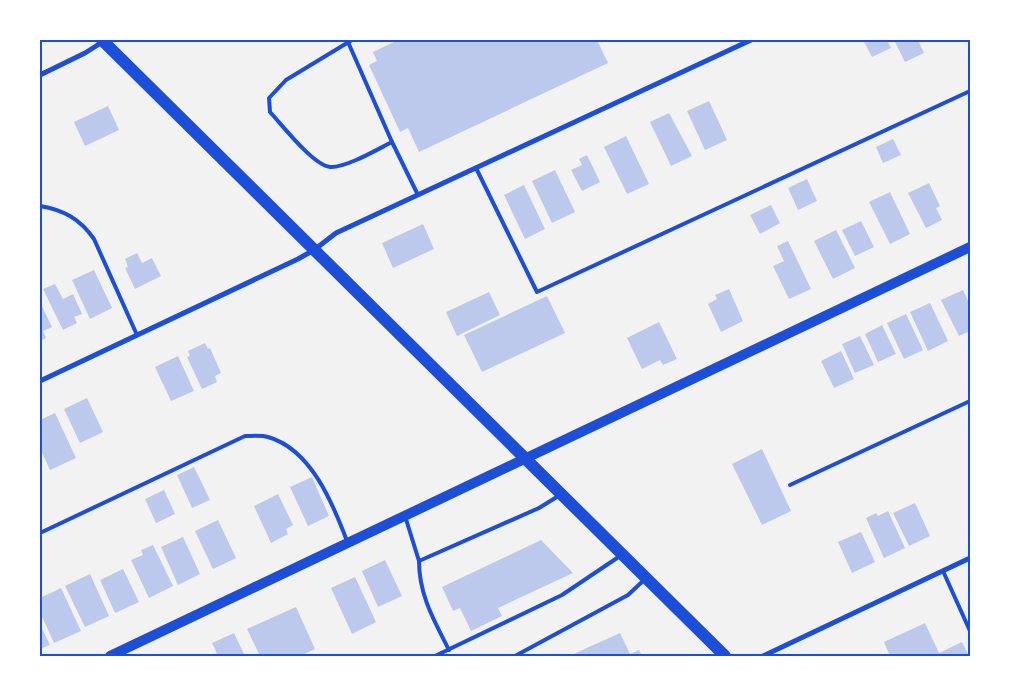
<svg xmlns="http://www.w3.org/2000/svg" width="1010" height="696" viewBox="0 0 1010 696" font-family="'Archivo Narrow',sans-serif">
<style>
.building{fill:#bdc9ec}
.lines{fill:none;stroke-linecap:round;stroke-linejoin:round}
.service{stroke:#1d4ed8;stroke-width:4}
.minor{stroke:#1d4ed8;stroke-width:5}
.secondary{stroke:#1d4ed8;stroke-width:10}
.primary{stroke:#1d4ed8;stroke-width:12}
.neatline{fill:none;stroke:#1d4ed8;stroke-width:2}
</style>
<rect width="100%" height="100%" fill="#f2f2f2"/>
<g class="building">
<path d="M398,40H597L608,63L419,152L408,128L400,132L369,65L377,61L373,52Z"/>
<path d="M863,40H887L891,48L872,57Z"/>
<path d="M894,40H918L924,53L905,62Z"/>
<path d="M709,101L727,140L705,150L687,111Z"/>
<path d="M108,106L119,130L85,146L74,122Z"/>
<path d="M669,113L692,156L671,166L650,122Z"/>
<path d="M626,136L649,184L627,194L604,147Z"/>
<path d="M893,139L901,155L883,163L876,147Z"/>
<path d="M587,155L600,182L582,191L571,170L582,165L579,159Z"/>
<path d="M555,170L575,212L552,223L532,181Z"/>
<path d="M807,179L817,201L798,210L788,188Z"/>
<path d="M929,183L940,206L936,208L942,220L926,228L908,193Z"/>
<path d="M524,185L545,229L525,239L504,195Z"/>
<path d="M890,192L910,234L890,244L869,202Z"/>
<path d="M771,205L780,223L760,234L750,215Z"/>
<path d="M861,221L874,247L855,256L842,230Z"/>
<path d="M423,224L434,249L393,268L382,243Z"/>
<path d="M836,230L855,268L833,279L814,241Z"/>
<path d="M788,241L811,289L789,299L773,266L784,261L777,246Z"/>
<path d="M137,253L142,263L152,258L161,276L135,289L125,268L128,267L125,259Z"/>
<path d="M94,270L112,308L90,319L72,280Z"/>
<path d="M55,284L63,299L73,294L82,314L74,317L77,323L63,330L43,289Z"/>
<path d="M729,289L743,321L721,332L708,304L717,299L715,295Z"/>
<path d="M963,290L970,305V331L959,336L941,300Z"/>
<path d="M489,292L500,315L457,336L446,312Z"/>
<path d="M547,296L565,333L482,372L464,335Z"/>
<path d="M40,302L52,327L43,331L46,338L40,341Z"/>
<path d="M930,303L948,341L928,351L910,312Z"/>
<path d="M906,314L923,350L904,359L887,323Z"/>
<path d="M659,322L677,359L663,365L660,360L642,369L627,338Z"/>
<path d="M882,325L896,354L878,362L865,334Z"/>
<path d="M860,336L874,365L855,373L842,344Z"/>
<path d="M205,343L208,349L210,348L221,373L215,376L217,382L202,389L187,357L190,356L188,351Z"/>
<path d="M841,351L854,379L834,388L821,361Z"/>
<path d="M178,356L194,391L171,401L155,367Z"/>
<path d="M87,398L103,432L80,443L64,409Z"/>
<path d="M55,413L76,458L50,470L40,448V420Z"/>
<path d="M762,449L791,511L762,525L732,464Z"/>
<path d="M194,467L210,500L192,508L177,475Z"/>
<path d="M312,477L329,516L308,526L290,487Z"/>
<path d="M164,490L175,514L156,523L145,499Z"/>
<path d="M278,494L293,525L286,529L288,534L271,543L254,506Z"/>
<path d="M915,503L930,536L909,546L893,513Z"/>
<path d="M888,511L905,548L884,558L866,518L876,513L878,516Z"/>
<path d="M218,520L236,558L213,569L195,531Z"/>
<path d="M861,532L875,562L852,573L838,542Z"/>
<path d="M183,537L200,574L178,585L161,547Z"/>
<path d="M541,540L573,573L498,608L502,616L471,631L460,608L453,611L442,587Z"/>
<path d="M153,545L173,586L149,598L131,560L143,555L141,550Z"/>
<path d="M385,560L402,596L378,607L362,571Z"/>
<path d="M123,569L139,602L115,613L100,580Z"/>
<path d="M90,574L109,616L85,627L65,586Z"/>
<path d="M355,577L376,622L352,634L331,588Z"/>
<path d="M61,588L81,631L54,643L40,612V598Z"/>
<path d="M296,607L315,649L300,656H291L290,654L285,656H260L247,629Z"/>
<path d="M925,623L939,653L962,642L969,656H890L884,642Z"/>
<path d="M40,624L50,645L40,649Z"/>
<path d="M234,633L245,656H218L212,643Z"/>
<path d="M620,633L630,654L639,650L642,656H569Z"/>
</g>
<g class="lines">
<g class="service">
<path d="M352,40L286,80L269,98L270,112C283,126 313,165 330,167C346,168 378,149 392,142L418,195"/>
<path d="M348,42L392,142"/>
<path d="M476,168L537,292L970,91"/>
<path d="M40,206C64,210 80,219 94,239L137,335"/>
<path d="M790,485L970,401"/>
<path d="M405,516L419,561"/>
<path d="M40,533L245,436C252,436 261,435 268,437C311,449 333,504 347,541"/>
<path d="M943,571L970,631"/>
<path d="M449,650C434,620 419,595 419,561L539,508L560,495"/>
<path d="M435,656L562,595L620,556"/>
<path d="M515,656L628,595L644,580"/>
</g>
<g class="minor">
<path d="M40,75L85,53L104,41"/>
<path d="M40,381L298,259L314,250L336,233L751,40"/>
<path d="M763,656L970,558"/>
</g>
<path class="secondary" d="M110,656C397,520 683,382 970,247"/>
<path class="primary" d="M102,40L725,656"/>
</g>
<rect width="1010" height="696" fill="none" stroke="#ffffff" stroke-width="82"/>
<rect x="41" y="41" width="928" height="614" class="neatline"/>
</svg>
